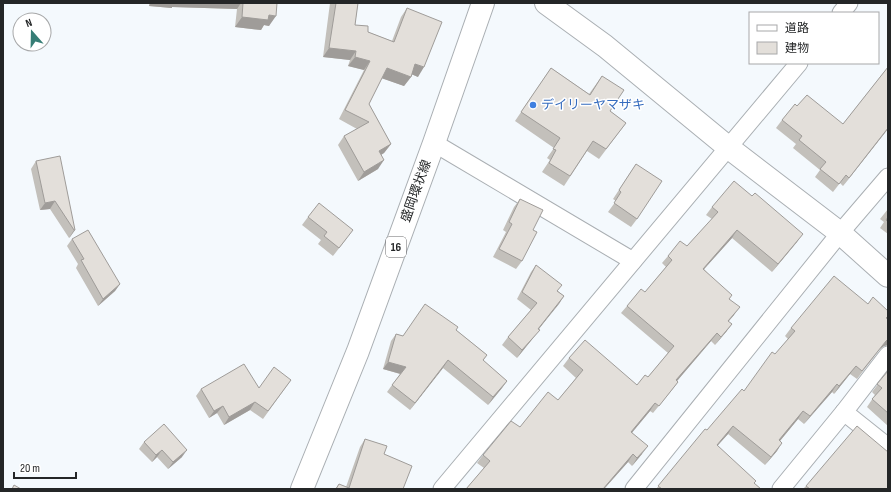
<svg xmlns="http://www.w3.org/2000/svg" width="891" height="492" viewBox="0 0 891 492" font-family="'Sofia Sans Condensed','Noto Sans JP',sans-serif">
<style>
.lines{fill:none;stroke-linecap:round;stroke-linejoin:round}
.street-casing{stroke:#aaafb3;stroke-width:19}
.secondary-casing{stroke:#aaafb3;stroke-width:24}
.primary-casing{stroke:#aaafb3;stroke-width:24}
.street{stroke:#fff;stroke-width:17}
.secondary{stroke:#fff;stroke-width:22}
.primary{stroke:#fff;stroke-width:22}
.wall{fill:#c3c0bb}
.shaded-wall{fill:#9f9c99}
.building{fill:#e3dfda;stroke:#9f9c99}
.shop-dot{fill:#3f7fe0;stroke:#fff;stroke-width:1.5}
.labels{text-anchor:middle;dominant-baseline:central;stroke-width:3;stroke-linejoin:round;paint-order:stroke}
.shield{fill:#fff;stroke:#666768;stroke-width:1}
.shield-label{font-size:12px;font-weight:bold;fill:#242627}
.shop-label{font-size:13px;fill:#366cbe;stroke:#fff;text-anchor:start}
.street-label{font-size:13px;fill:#242627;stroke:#fff}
</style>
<rect width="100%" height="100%" fill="#f4f9fd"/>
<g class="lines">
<defs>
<g id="street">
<path d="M841,13L849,3"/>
<path d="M434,143L633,261"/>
<path d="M844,412L888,447"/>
<path d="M442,489L799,63"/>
<path d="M634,489L840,233L888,177"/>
<path d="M781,489L844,412L888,355"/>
</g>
<path id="secondary" d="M546,3L605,46L729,148L840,233L888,276"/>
<path id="primary" d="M302,489L358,351L434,143L483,3"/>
</defs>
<use href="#street" class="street-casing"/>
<use href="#secondary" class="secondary-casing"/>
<use href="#primary" class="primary-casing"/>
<use href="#street" class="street"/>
<use href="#secondary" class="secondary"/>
<use href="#primary" class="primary"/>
</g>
<g class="wall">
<path d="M149,3H277L269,26L264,25L261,30L235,27L237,9L172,7V8L149,6Z"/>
<path d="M330,3H358L355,25L368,32L392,41L401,17L407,8L418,77L411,74V77L404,86L382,78L369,104L391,144L384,153L381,155L378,169L358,181L338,145L344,136L357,129L339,119L364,70L348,66L350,60L323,57Z"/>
<path d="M888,67V131L887,130L843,186L840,183L833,192L815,177L820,170L793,148L796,144L776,128L782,120L797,106L843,124Z"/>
<path d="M551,68L589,94L602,76L610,111L626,123L599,159L587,151L564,186L542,172L550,160L547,158L554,148L515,121Z"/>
<path d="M36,161L75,230L70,237L69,238L50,209L40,210L31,169Z"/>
<path d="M636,164L637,219L631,227L608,212L616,201L613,199Z"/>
<path d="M520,199L533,230L522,261L516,269L493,257L506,232L503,230L514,207Z"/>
<path d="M712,207L797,242L772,272L732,238L704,269L730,299L734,315L728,322L732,324L726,332L715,345L711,341L677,381L678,382L672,390L653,413L650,411L632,432L642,454L632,466L628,462L604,489H466L484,468L477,463L483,455L558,400L576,378L563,366L569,358L637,385L648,377L668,353L621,313L627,306L645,292L666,267L662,263L668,256L687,246L712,219L706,215Z"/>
<path d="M888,209V234L880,228L884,222L880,219Z"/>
<path d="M308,217L347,238L333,256L318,244L321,240L302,225Z"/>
<path d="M72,239L120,284L115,291L98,306L76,268L78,264L67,246Z"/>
<path d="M536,265L558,291L564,296L539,329L534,337L517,358L502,345L508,337L531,310L517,299L531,272Z"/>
<path d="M868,304L888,319V345L884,346L880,349L857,379L850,374L834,394L832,392L804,424L798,419L780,441L777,451L765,465L728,434L717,446L754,483L761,489H656L707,430L744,391L788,339L785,336L791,328Z"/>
<path d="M456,330L487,355L483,361L507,381L502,388L488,405L443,368L410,410L387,392L400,374L383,369L391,341L396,334L403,336Z"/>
<path d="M888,371V426L867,407L875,395L872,392Z"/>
<path d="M291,380L263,419L250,410L224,425L217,413L209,418L196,396L201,389L259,388Z"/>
<path d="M365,439L384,454L403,489H335L339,484L346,487L360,447Z"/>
<path d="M144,442L182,457L168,469L157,457L152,462L139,449Z"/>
<path d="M806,486L888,489H803Z"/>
</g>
<g class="shaded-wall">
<path d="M151,3H241L237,9L172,7V8L149,6Z"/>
<path d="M269,15L276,16L269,26L264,25L261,30L235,27L242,17Z"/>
<path d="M329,48L356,51L350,60L323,57Z"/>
<path d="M355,57L370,61L364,70L348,66Z"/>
<path d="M415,64L424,67L418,77L409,73Z"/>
<path d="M387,68L411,77L404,86L381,78Z"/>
<path d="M888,128V129L843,186L849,178Z"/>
<path d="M391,144L384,153L372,160L379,151Z"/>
<path d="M384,160L378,169L358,181L364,172Z"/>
<path d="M55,201L50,209L40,210L45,203Z"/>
<path d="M74,230H75L70,237L69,238Z"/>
<path d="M737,230L732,238L697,277L703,269Z"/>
<path d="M803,234L797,242L772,272L778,264Z"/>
<path d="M120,284L115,291L98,306L103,299Z"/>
<path d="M564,296L559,304L533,336L538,329Z"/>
<path d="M740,307L734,315L722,329L728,321Z"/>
<path d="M732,324L726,332L715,345L721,337Z"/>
<path d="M540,330L534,337L517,358L522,350Z"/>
<path d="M717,333L711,341L671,388L676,380Z"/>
<path d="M888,339V345L884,346L880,349L857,379L886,341Z"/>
<path d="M448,360L443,368L410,410L415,403Z"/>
<path d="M388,362L406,367L401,374L383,369Z"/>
<path d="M856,366L850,374L834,394L839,386Z"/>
<path d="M507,381L502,388L488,405L493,397Z"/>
<path d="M837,384L832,392L804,424L810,416Z"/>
<path d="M255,402L250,410L224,425L229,417Z"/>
<path d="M655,403L650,411L626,440L631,432Z"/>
<path d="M223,406L217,413L209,418L214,411Z"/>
<path d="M803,411L798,419L774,448L779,440Z"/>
<path d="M733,426L728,434L711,453L717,445Z"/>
<path d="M782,443L777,451L765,465L771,457Z"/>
<path d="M648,446L642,454L632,466L637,458Z"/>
<path d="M162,450L157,457L152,462L156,455Z"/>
<path d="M187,450L182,457L168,469L173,462Z"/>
<path d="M633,454L628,462L604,489H603Z"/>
</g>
<g class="building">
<path d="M243,3H277L276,16L269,15L268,20L242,17Z"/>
<path d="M336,3H358L355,25L368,26V32L394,42L407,8L442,22L424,67L415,64L411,77L387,68L369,104L391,144L379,151L384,160L364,172L344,136L369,122L345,110L370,61L355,57L356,51L329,48Z"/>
<path d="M888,67V128L849,178L846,175L839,184L820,169L826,162L799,140L802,136L782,120L795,104L797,106L807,95L843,124Z"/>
<path d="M551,68L590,95L602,76L624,90L610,111L626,123L606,149L593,141L570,176L549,163L556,150L553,149L560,138L521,112Z"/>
<path d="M60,156L75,230H74L55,201L45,203L36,161Z"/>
<path d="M636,164L662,181L637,219L614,203L621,192L619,190Z"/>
<path d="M734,181L752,196L755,193L803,234L778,264L737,230L703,269L732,295L729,299L740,307L728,321L732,324L721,337L717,333L676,380L678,382L659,406L655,403L631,432L648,446L637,458L633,454L603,489H466L490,461L483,455L511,421L520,427L548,392L558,400L583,370L569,358L585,340L637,385L645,375L648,377L674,346L627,306L641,289L645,292L672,260L668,256L680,241L687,246L718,212L712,207Z"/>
<path d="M520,199L543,210L533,230L537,232L522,261L499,249L512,224L509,222Z"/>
<path d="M319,203L353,230L339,248L324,236L327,232L308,217Z"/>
<path d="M888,217V222L886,220Z"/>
<path d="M88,230L120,284L103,299L81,260L84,259L72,239Z"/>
<path d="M536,265L562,285L557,291L564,296L538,329L540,330L522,350L508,337L537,303L522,292Z"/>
<path d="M834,276L868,304L873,297L888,311V316L886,318L888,319V339L886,341L862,371L856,366L839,386L837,384L810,416L803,411L779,440L782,443L771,457L733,426L717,445L756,481L754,483L761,489H662L658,486L705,429L707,430L742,389L744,391L772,352L775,354L795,331L791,328Z"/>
<path d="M425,304L458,327L456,330L487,355L483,360L507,381L493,397L448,360L415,403L392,385L406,367L388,362L396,334L403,336Z"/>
<path d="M244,364L259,388L274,367L291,380L268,411L255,402L229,417L223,406L214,411L201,389Z"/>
<path d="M888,371V413L872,399L882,388L877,384Z"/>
<path d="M164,424L187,450L173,462L162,450L156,455L144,442Z"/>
<path d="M857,426L888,452V489H810L806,486Z"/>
<path d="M365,439L387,446L384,454L412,466L403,489H336L339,484L349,488Z"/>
<path d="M14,485L21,489H12Z"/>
</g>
<circle class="shop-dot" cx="533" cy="105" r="4"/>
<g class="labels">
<rect class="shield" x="386" y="237" width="20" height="20" rx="3"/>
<g class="shield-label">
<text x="396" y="247">16</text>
</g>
<g class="shop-label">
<text x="541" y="105">デイリーヤマザキ</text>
</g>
<g class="street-label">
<text transform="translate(416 191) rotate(-70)">盛岡環状線</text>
</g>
</g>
<rect width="891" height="492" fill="none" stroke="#242627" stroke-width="8"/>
<rect x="749" y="12" width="130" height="52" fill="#ffffff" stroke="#a7a8a9"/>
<rect x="757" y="25" width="20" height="6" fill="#ffffff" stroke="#a7a8a9"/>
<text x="785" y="32" font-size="12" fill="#242627">道路</text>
<rect x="757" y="42" width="20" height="12" fill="#e3dfda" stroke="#a7a8a9"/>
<text x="785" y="52" font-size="12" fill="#242627">建物</text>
<g transform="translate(32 32) rotate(340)"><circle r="19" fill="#ffffff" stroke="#a7a8a9"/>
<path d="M0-3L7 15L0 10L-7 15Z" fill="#367d75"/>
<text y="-6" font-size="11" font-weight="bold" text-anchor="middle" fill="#242627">N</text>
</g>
<path d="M14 472v6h62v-6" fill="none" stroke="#242627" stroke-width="2"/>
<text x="20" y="472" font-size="12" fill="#242627" stroke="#ffffff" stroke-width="3" paint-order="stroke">20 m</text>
</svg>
